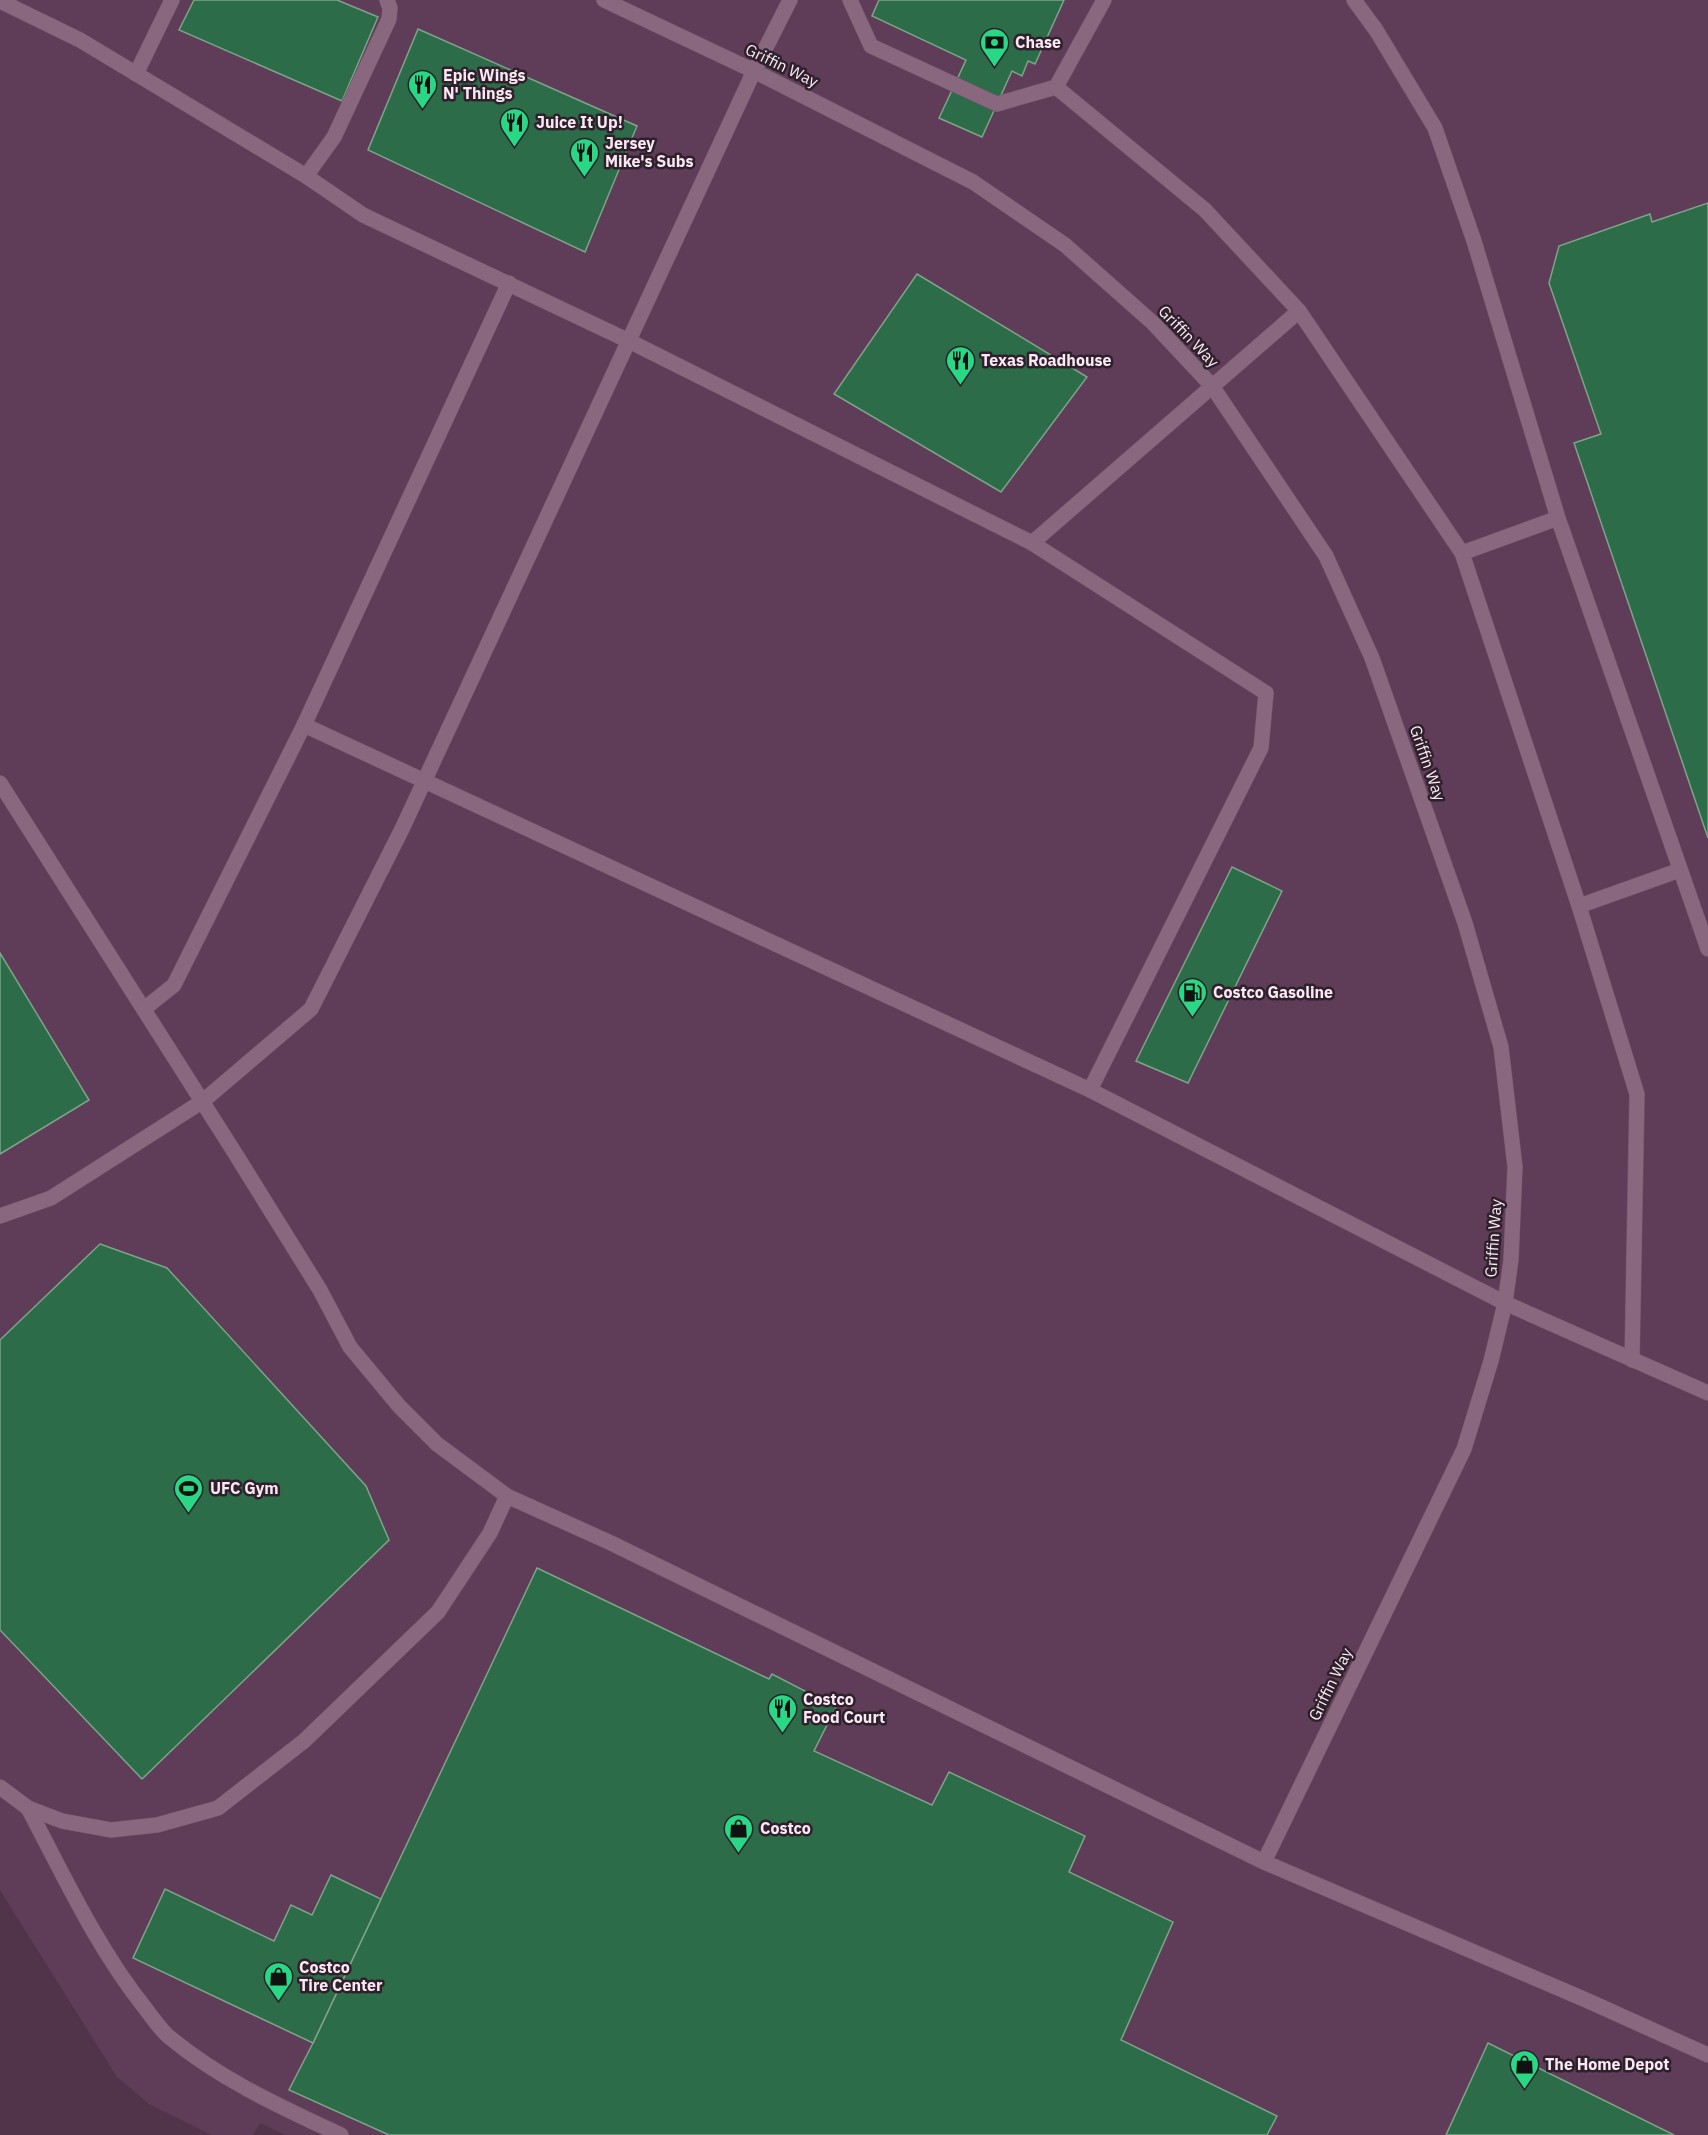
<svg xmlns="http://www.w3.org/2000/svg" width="1708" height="2135" viewBox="0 0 1708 2135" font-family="'IBM Plex Sans',sans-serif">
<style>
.built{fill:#5f3d58}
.building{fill:#2d6c48;stroke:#7ea38a;stroke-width:1.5}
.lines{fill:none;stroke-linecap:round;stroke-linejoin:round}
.lane-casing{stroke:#6d5466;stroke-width:16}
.street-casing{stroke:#6d5466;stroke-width:16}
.lane{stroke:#88677f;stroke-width:15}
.street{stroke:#88677f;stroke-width:15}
.labels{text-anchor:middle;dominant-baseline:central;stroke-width:5;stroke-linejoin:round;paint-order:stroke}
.poi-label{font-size:16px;font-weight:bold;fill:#fbe8f5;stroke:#2e212b;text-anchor:start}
.street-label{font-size:16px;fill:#fbe8f5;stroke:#2e212b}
</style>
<rect width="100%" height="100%" fill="#51344a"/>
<path class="built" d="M0,0H1708V2135H285L260,2123L253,2135H212L149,2104L117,2077L0,1890Z"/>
<g class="building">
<path d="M194,0H337L378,17L342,101L179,30Z"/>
<path d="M879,0H1064L1035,64L1028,61L1022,76L1012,71L982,137L939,118L966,60L872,16Z"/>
<path d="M418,29L637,126L585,252L368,150Z"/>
<path d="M1708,203V838L1574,443L1601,434L1549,283L1559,246L1650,214L1652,222Z"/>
<path d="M917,274L1087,377L1001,492L834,394Z"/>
<path d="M1232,867L1282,891L1188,1083L1136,1061Z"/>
<path d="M0,953L89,1100L0,1154Z"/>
<path d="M100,1244L167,1268L366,1486L389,1540L142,1779L0,1630V1340Z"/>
<path d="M537,1568L769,1679L772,1674L836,1707L814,1751L932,1805L949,1772L1085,1836L1069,1872L1173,1922L1121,2040L1277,2116L1267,2135H389L289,2090L313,2043Z"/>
<path d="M331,1875L381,1899L313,2043L133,1958L165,1889L274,1941L291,1905L312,1915Z"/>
<path d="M1488,2043L1674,2135H1446Z"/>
</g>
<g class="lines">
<defs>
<g id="lane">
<path d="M850,0L871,46L997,104L1056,87L1104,0"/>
<path d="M1354,0L1376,30L1435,128L1474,241L1558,518L1708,949"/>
<path d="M0,1L80,40L306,176L363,215L629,341L1032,543L1266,693L1261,748L1090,1090"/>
<path d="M136,74L172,0"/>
<path d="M1056,87L1205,210L1299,311L1462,553L1579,906L1637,1094L1632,1360"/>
<path d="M306,176L334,137L389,19L390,8L387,0"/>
<path d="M1032,543L1299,311"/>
<path d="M1462,553L1558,518"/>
<path d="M304,725L1090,1090L1505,1303L1708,1393"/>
<path d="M0,783L233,1150L320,1290L350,1347L399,1406L437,1444L507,1496L611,1543L1264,1862L1586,2000L1708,2055"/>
<path d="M1579,906L1680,870"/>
<path d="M144,1009L174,985L304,725L509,283"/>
<path d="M0,1216L51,1198L203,1101L311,1009L402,829L754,71L790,0"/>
<path d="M0,1787L28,1808L62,1821L111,1830L157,1825L218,1808L304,1741L438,1612L490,1533L507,1496"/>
<path d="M28,1808C64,1876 97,1948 145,2008C152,2017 159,2028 168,2036C219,2079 281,2107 341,2135"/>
</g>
<path id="street" d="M604,0L754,71L973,182L1065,245L1153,323L1212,386L1326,556L1372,658L1465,923L1501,1047L1515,1167L1511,1260L1505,1303L1491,1361L1464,1449L1264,1862"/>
</defs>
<use href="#lane" class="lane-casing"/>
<use href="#street" class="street-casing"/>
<use href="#lane" class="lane"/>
<use href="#street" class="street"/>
</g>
<defs>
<symbol id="bank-pin" viewBox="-11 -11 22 30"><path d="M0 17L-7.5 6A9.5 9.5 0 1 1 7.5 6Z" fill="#29d885" stroke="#2e212b"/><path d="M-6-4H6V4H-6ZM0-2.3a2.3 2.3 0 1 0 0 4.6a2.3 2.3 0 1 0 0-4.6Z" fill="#111"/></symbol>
<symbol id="restaurant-pin" viewBox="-11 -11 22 30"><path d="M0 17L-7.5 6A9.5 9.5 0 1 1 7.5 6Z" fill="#29d885" stroke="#2e212b"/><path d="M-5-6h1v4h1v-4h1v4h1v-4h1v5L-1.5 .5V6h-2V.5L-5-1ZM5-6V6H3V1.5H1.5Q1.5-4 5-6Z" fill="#111"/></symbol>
<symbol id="fuel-pin" viewBox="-11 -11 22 30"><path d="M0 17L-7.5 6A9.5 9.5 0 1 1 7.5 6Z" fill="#29d885" stroke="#2e212b"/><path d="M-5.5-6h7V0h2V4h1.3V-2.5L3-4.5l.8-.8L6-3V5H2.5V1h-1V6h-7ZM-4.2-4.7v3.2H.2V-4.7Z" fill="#111"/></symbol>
<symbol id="stadium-pin" viewBox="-11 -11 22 30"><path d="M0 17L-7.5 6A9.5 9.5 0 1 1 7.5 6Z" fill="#29d885" stroke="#2e212b"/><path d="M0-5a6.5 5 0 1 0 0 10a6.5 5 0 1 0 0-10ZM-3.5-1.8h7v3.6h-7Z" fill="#111"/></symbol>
<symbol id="shop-pin" viewBox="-11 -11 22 30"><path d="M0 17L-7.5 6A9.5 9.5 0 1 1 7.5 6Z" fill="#29d885" stroke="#2e212b"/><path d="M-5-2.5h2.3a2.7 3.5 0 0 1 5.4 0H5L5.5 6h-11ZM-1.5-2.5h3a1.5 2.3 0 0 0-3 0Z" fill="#111"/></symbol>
</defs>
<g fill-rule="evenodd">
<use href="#bank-pin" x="978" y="26" width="33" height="45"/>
<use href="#restaurant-pin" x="406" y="68" width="33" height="45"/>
<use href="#restaurant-pin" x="498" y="106" width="33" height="45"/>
<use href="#restaurant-pin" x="568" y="136" width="33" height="45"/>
<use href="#restaurant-pin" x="944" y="344" width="33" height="45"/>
<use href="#fuel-pin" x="1176" y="976" width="33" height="45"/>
<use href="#stadium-pin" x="172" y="1472" width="33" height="45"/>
<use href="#restaurant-pin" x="766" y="1692" width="33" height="45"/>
<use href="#shop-pin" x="722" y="1812" width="33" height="45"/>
<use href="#shop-pin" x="262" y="1960" width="33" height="45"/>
<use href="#shop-pin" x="1508" y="2048" width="33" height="45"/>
</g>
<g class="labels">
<g class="poi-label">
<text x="1015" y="42">Chase</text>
<text x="443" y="75">Epic Wings<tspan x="443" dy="18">N' Things</tspan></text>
<text x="536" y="122">Juice It Up!</text>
<text x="605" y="143">Jersey<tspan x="605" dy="18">Mike's Subs</tspan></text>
<text x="981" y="360">Texas Roadhouse</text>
<text x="1213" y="992">Costco Gasoline</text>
<text x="210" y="1488">UFC Gym</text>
<text x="803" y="1699">Costco<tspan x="803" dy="18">Food Court</tspan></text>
<text x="760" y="1828">Costco</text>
<text x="299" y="1967">Costco<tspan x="299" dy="18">Tire Center</tspan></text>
<text x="1545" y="2064">The Home Depot</text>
</g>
<g class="street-label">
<text transform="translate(782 65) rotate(26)">Griffin Way</text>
<text transform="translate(1189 336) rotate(46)">Griffin Way</text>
<text transform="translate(1428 763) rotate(71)">Griffin Way</text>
<text transform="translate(1493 1238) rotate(-86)">Griffin Way</text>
<text transform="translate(1330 1684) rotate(-64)">Griffin Way</text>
</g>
</g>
</svg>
